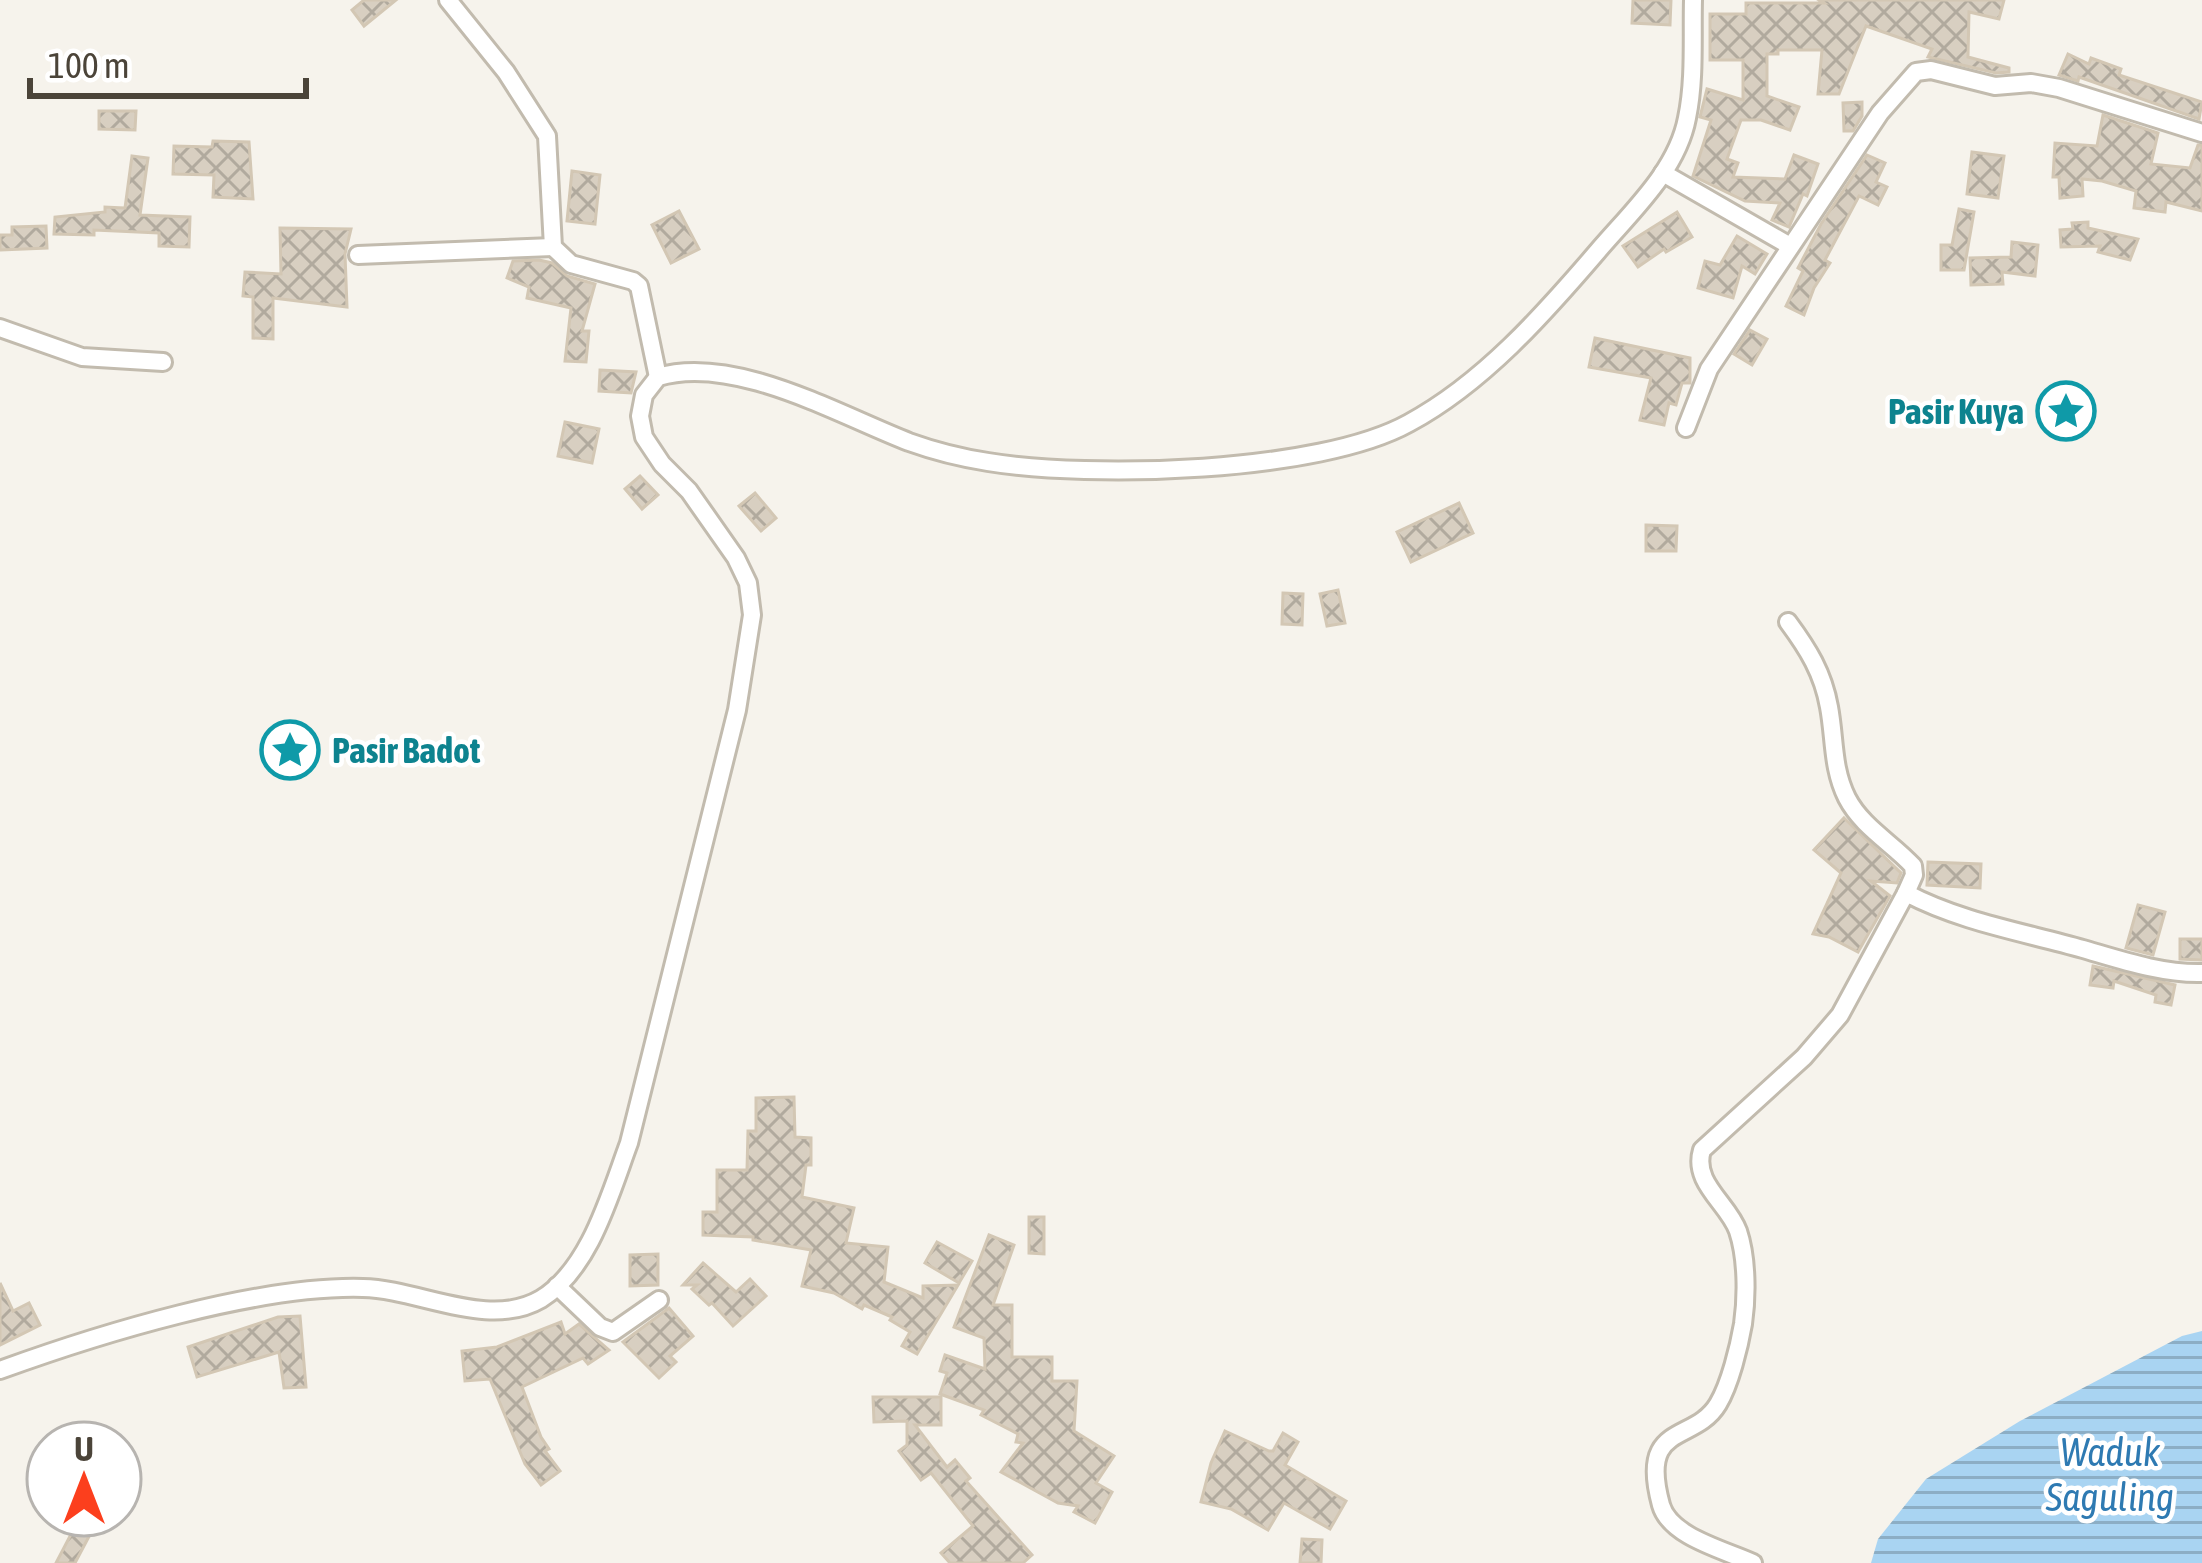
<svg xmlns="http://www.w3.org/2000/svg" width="2202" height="1563" viewBox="0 0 2202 1563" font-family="'Asap Condensed',sans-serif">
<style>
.water{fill:url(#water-rules)}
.building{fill:url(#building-cross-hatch);stroke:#d3c7b4;stroke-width:3}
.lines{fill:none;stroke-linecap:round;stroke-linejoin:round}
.street-casing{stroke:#c2bbae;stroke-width:22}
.street{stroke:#fff;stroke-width:16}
.labels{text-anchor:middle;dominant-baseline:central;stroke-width:9;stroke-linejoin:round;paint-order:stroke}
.culture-label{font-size:36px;font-weight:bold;fill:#0d838f;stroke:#fff;text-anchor:end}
.water-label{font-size:39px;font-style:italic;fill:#2e7ab2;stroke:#fff}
</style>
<defs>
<pattern id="water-rules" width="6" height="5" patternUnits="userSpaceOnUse" patternTransform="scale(3)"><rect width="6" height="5" fill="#a9d4f2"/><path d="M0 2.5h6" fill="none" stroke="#8caec5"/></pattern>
<pattern id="building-cross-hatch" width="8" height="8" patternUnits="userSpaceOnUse" patternTransform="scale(3)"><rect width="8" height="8" fill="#d8cfc1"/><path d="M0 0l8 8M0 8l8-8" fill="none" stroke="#b1aa9e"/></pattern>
</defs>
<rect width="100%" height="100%" fill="#f6f3ec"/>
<path class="water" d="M2202,1331V1563H1871L1878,1539L1926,1479L2020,1421L2182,1336Z"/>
<g class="building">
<path d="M364,0H396L364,26L352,10Z"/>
<path d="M1633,0H1671L1670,25L1632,23Z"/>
<path d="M1819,0H2004L1999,19L1969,12L1968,57L2009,68V72L1996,73L1928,57L1932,49L1866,26L1839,94H1818L1822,50H1778V54H1767V96L1799,107L1790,130L1761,120H1741L1727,159L1738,163L1733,177L1785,179L1794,155L1818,164L1807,196L1803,194L1789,227L1772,220L1780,203L1745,201L1693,176L1711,120L1700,117L1707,89L1743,100V60H1710V14H1746V3H1824Z"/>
<path d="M2068,54L2089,64L2091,58L2121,69L2119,75L2202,102L2199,119L2079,77L2078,81L2059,75Z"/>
<path d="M1862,102V116L1853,131H1844L1843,103Z"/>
<path d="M99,111H136L135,130L99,129Z"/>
<path d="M2103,115L2158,133L2151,164L2190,168L2198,145H2202V211L2166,202L2165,212L2134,208L2136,191L2102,181L2082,179L2083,196L2060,198L2059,177H2053L2055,143L2097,146Z"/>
<path d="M213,141L249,142L253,199L213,197L214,175L173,174L174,146L212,147Z"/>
<path d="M1972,152L2004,156L1998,198L1967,194Z"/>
<path d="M1867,155L1885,163L1876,182L1887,187L1878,205L1859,196L1825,260L1830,263L1814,288L1804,315L1786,306L1803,271L1798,268L1821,224Z"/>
<path d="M132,156L148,158L140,215L190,217L189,247L159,246V233L94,230V235L54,234L55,217L105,212V207L125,208Z"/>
<path d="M572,171L600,175L595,224L567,221Z"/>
<path d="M1959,209L1974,212L1964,270H1941V245H1952Z"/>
<path d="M679,211L699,249L671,263L652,225Z"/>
<path d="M1677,212L1692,237L1666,252L1664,249L1638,267L1623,246Z"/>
<path d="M2088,222V228L2138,239L2130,260L2098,252L2100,246L2061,247L2060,230L2073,229L2072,223Z"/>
<path d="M46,226L47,248L0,250V235H12V227Z"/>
<path d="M280,228L351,229L345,254L347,307L273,298V339L253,338V297L243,296L245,272L281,274Z"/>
<path d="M1737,236L1767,254L1755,274L1742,266L1733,298L1698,288L1705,261L1720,265Z"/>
<path d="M2012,242L2038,245L2035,276L2002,272L2003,284L1971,285L1970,258L2011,257Z"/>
<path d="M539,260L552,263L567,276L595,284L582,331H589L586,362L565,361L571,308L527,298L529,287L507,278L513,261Z"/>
<path d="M1750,330L1767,339L1752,365L1734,354Z"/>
<path d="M1595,338L1690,358V383H1682L1676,405L1669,403L1664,425L1640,420L1651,378L1589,367Z"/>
<path d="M600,370L636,372L631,393L599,391Z"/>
<path d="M565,422L599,429L592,463L558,456Z"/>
<path d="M640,476L658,495L642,509L625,489Z"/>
<path d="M755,493L776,518L761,531L739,506Z"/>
<path d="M1459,503L1473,533L1411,562L1397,532Z"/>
<path d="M1646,525L1677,526L1676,551H1646Z"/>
<path d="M1338,590L1345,623L1327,626L1320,594Z"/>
<path d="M1283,593L1303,594L1302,625L1282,624Z"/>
<path d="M1844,818L1901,873L1897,883L1871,881L1890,896L1858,952L1829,937L1813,934L1841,873L1814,850Z"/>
<path d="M1928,862L1981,864L1980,888L1927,885Z"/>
<path d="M2138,905L2165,912L2153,955L2126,948Z"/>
<path d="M2180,939H2202V960L2180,959Z"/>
<path d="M2093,966L2175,985L2171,1005L2155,1002L2156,995L2114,981L2113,988L2090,985Z"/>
<path d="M794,1097L795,1137L811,1138V1165H806L802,1197L854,1208L846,1243L888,1247L884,1282L923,1298V1286L958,1285L917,1354L902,1346L910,1332L890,1320L892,1317L864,1305L862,1309L834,1293L802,1286L811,1250L753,1240V1237L703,1235V1212H717V1170H747L748,1131H756V1098Z"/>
<path d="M1029,1217H1044V1254L1029,1253Z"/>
<path d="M989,1235L1014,1245L993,1305H1012V1357H1052V1381H1077L1074,1431L1114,1456L1096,1483L1112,1492L1095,1523L1074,1512L1078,1506L1058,1503L1001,1472L1023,1443L1016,1442L1018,1434L981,1415L984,1410L940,1394L947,1373L940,1371L945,1355L985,1369L984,1338L954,1327Z"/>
<path d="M937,1242L972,1261L959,1283L925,1263Z"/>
<path d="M658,1254V1285L630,1286V1255Z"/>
<path d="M703,1263L736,1292L750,1279L766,1296L733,1326L712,1303L709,1305L692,1289L697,1285H683Z"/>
<path d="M0,1283L13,1311L29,1303L40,1325L0,1345Z"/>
<path d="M669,1308L693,1336L670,1356L676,1362L659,1378L623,1342Z"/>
<path d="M300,1316L306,1387L284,1388L279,1352L197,1377L188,1347L278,1317Z"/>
<path d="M561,1322L565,1334L579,1324L609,1350L588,1364L583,1358L522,1387L541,1437L549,1449L545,1451L560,1471L541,1485L525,1464L490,1379L465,1381L462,1351L497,1347Z"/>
<path d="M873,1397H941V1425H915L947,1467L955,1460L970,1478L966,1481L1032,1555L1023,1563H950L941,1553L973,1526L931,1473L921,1480L899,1451L907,1445V1421L874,1422Z"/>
<path d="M1225,1431L1269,1451H1273L1283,1433L1298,1442L1285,1465L1346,1501L1330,1529L1284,1503L1268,1530L1231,1509L1201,1502L1211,1463Z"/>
<path d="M80,1517L95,1525L75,1563H56Z"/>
<path d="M1302,1539L1322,1540L1321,1563H1300Z"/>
</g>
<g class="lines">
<defs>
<g id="street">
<path d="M448,0L506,72L547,136L553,247L571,264L633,281L639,286L658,377"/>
<path d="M1663,173L1790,246"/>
<path d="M358,255L553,247"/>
<path d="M0,328L82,357L163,362"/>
<path d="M1686,428L1709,369L1880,113L1916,72L1931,70L1995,86L2031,83L2059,88L2202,133"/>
<path d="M1788,622C1808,649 1823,673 1829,707C1835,739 1832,768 1847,798C1862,827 1892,843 1913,866L1914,875L1906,893"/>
<path d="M557,1286L600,1327L613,1332L659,1300"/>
<path d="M0,1370C99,1334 258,1285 363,1288C419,1289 488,1330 541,1299C590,1269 610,1194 629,1143L737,710L752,615L748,583L736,558L689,491L662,464L644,437L640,416L644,395L658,377C734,354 839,415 909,442C934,451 962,458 988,462C1091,479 1319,473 1409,423C1483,383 1543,315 1597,252C1630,213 1677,171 1687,118C1695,80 1692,38 1693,0"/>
<path d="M1753,1563C1725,1550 1670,1537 1661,1505C1638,1421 1694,1444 1718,1404C1730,1384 1739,1347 1743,1324C1747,1296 1747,1258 1738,1231C1728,1203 1692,1183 1702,1150L1804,1057L1840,1015L1906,893C1961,922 2023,932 2083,949C2121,960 2162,974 2202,973"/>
</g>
</defs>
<use href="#street" class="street-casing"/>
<use href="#street" class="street"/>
</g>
<defs>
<symbol id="sight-ring" viewBox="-11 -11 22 22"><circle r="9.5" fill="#fff" stroke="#0f9aa8" stroke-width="1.5"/><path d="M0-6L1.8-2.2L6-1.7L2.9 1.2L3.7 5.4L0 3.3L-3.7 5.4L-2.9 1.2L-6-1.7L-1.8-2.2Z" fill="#0f9aa8"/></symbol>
</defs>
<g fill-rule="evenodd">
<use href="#sight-ring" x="2033" y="378" width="66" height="66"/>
<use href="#sight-ring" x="257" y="717" width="66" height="66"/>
</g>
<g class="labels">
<g class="culture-label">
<text x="2024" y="411">Pasir Kuya</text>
<text x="332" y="750" text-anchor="start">Pasir Badot</text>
</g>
<g class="water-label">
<text x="2110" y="1452">Waduk<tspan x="2110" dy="45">Saguling</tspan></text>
</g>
</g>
<g transform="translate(84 1479)"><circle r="57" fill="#ffffff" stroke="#b7b4b0" stroke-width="3"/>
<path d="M0-9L21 45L0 30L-21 45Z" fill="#fc3f1d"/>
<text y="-18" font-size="33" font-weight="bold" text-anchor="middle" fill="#4b4439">U</text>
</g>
<path d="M30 78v18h276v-18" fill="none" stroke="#4b4439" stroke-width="6"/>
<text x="48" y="78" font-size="36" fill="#4b4439" stroke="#ffffff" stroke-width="9" paint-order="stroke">100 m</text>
</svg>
